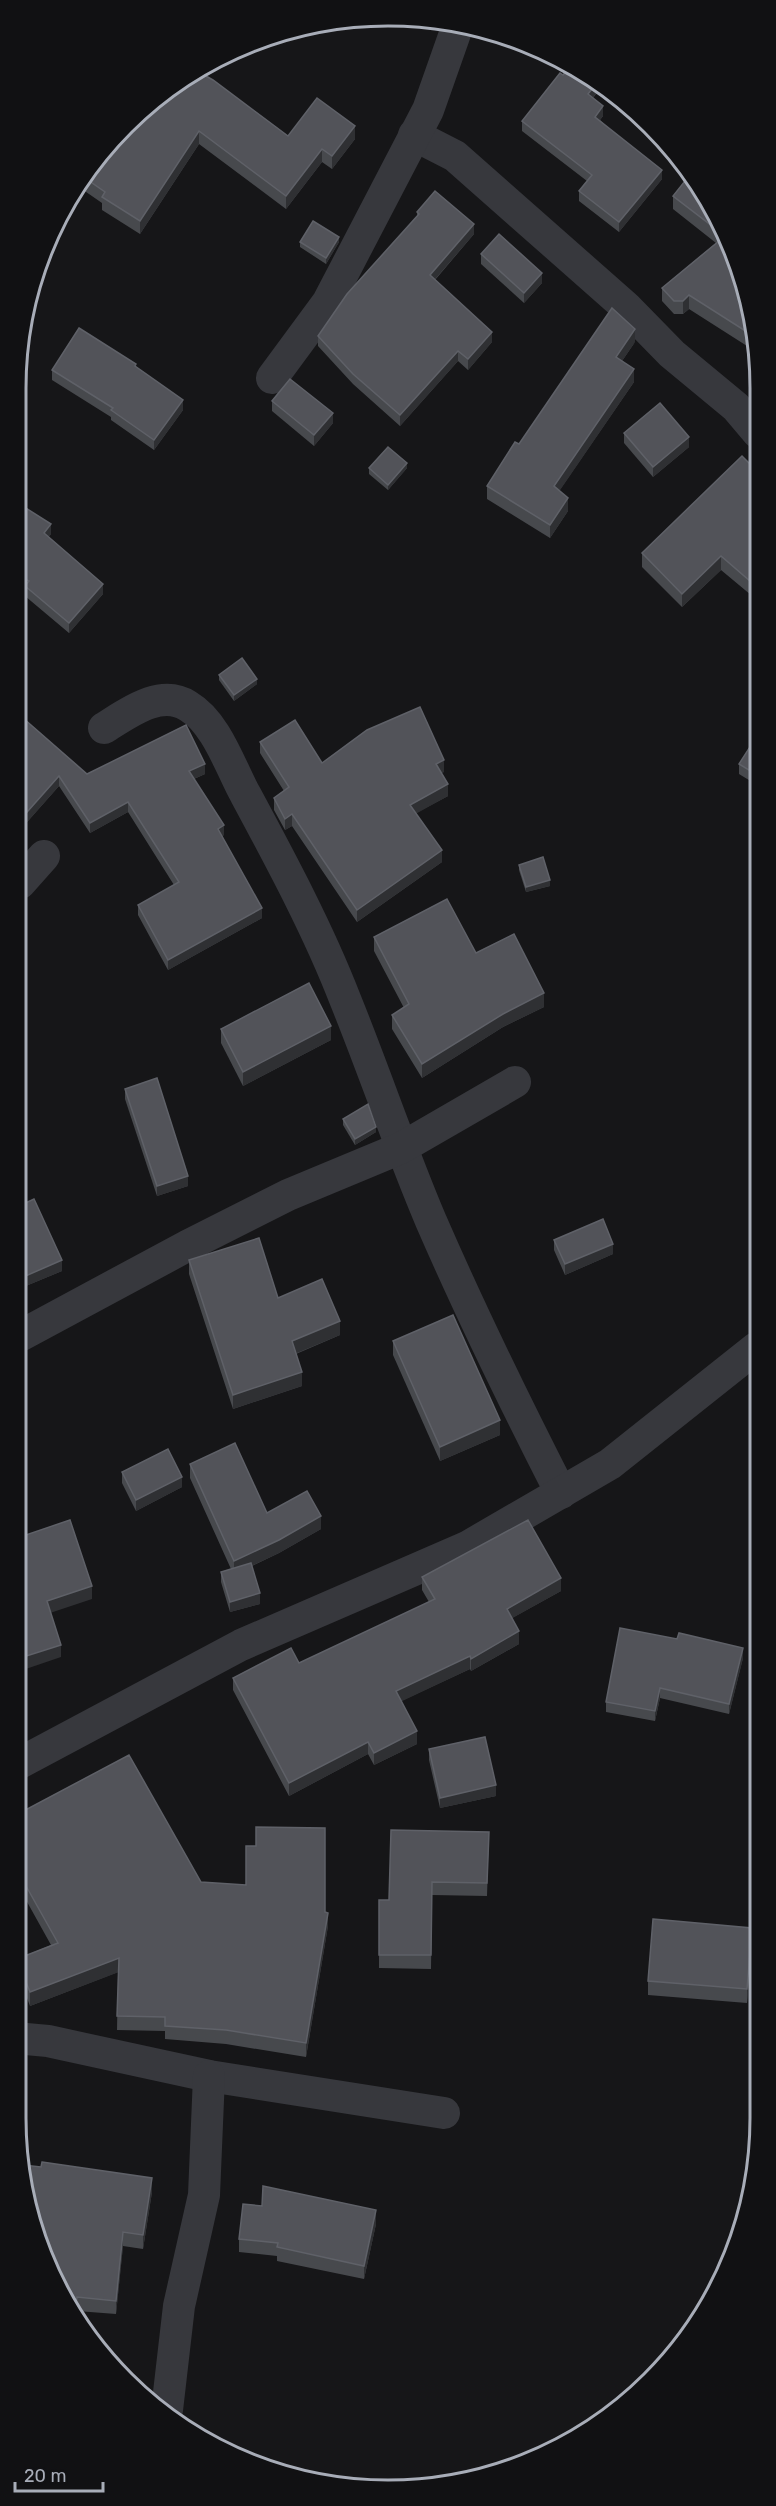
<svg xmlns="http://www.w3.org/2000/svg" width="776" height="2506" viewBox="0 0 776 2506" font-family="Rubik,sans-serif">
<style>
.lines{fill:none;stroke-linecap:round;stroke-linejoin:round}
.minor{stroke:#37383d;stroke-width:32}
.wall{fill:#47494d}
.shaded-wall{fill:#2f3033}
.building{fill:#525359;stroke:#5f6168;stroke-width:1.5}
.rim{fill:none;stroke:#a8adb8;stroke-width:3}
</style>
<rect width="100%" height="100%" fill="#161618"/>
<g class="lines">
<g class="minor">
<path d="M414,135L455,156L626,307L672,354L736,407L758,433"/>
<path d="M272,378L328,302L428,110L459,22"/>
<path d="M104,728C127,714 160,688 188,706C215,722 229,763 243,790C279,857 318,929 345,999C375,1073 400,1148 431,1221C471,1313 515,1403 561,1493"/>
<path d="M20,883L44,856"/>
<path d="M18,1337L187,1246L288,1195L401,1148L515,1082"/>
<path d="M16,1765L241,1645L467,1547L610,1464L756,1348"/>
<path d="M15,2038L48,2041L209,2076L444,2113"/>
<path d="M167,2410L179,2306L204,2195L209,2076"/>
</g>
</g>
<g class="wall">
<path d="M574,65L602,86L593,98L603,116L600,120L662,179L619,232L579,201V191L587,181L522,131V121L563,75Z"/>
<path d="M181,78L288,136L355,139L332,169L322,162L286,209L199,144L140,234L102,210V203L76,185L78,180Z"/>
<path d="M673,196L723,223L758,339V353L689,309L683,314H674L662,301V288L716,243L673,209Z"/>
<path d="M417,212L474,234L435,280L492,342L468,370L458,361L400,426L353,384L318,346V336L417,216Z"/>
<path d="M300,242H339L326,264L300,247Z"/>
<path d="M481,254L542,283L524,303L481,264Z"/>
<path d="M635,342L622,361L634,382L559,491L568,511L550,538L487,499V486Z"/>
<path d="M136,367L183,410L154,450L111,420V417L52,380V370Z"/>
<path d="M272,401L333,423L314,446L272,411Z"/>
<path d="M624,433L689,447L653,477L624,443Z"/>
<path d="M369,468H407L388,490L369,474Z"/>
<path d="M757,471V600L721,570L682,607L642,567V553Z"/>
<path d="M21,505L51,534L48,537L103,594L69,633L25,596V589L21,587Z"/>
<path d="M219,675L257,684L234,701L219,680Z"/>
<path d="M21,721L87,774H205L194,779L224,835L222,836L262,918L168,970L138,915V905L174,885L128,812L90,833L59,786L20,830Z"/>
<path d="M757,736V785L739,774V764Z"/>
<path d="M260,742L322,763L444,772L441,773L448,796L416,813L442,862L357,922L292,826L285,830L274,810V798L284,791L260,753Z"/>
<path d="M519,865L550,886L526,892L519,870Z"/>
<path d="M374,937L476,953L544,1007L503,1027L422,1078L392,1029V1015L404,1008L374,951Z"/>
<path d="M221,1029L331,1040L243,1086L221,1043Z"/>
<path d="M125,1089L188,1186L157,1196L125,1099Z"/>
<path d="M343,1119L376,1132L355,1145L343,1125Z"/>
<path d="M19,1206L62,1271L21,1288L18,1282Z"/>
<path d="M554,1240L613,1254L565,1275L554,1250Z"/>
<path d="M189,1260L278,1298L340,1335L296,1354L302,1386L233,1409L189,1274Z"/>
<path d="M393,1341L500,1435L440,1461L393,1355Z"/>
<path d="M190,1464L267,1513L321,1529L279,1553L252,1566L260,1604L230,1612L221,1582V1572L231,1569L190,1478Z"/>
<path d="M122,1472L182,1487L136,1511L122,1483Z"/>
<path d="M422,1577L561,1591L512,1618L519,1644L471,1671L470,1669L401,1701L417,1744L374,1765L368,1754L289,1796L233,1690V1678L299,1663L429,1602L422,1590Z"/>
<path d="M743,1658L729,1714L660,1698L655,1721L606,1712V1702Z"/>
<path d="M429,1749L496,1796L440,1808L429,1760Z"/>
<path d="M16,1815L201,1882L325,1912L328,1926L306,2057L226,2044L165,2039V2031L117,2030L118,1972L30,2006L17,1972V1959L51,1945L26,1900L16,1906Z"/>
<path d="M489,1832L487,1896L432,1895L431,1969L379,1968V1900H389Z"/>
<path d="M752,1942L747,2003L648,1995V1981Z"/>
<path d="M152,2192L143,2249L123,2246L116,2314L77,2311V2314L43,2260Z"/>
<path d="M376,2224L364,2279L277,2261V2256L239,2252V2239Z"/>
</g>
<g class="shaded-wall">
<path d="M597,83L602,86L588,104V94Z"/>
<path d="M603,106V116L595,126V117Z"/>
<path d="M355,126V139L332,169V156Z"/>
<path d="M199,131V144L140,234V221Z"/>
<path d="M322,149V162L286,209V196Z"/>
<path d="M662,170V179L619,232V222Z"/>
<path d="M474,224V234L430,285V275Z"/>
<path d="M339,237V242L326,264V258Z"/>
<path d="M542,273V283L524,303V293Z"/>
<path d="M689,295V309L683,314V301Z"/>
<path d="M635,329V342L616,370V357Z"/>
<path d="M492,332V342L468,370V359Z"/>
<path d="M458,351V361L400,426V415Z"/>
<path d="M634,369V382L554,499V486Z"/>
<path d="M183,400V410L154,450V440Z"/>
<path d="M333,413V423L314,446V435Z"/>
<path d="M689,437V447L653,477V467Z"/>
<path d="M407,463V468L388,490V485Z"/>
<path d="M568,498V511L550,538V525Z"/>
<path d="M51,524V534L44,544V533Z"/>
<path d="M721,556V570L682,607V594Z"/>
<path d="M103,584V594L69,633V623Z"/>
<path d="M257,679V684L234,701V695Z"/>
<path d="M24,698V711L21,713V700Z"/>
<path d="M444,760V772L436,775V764Z"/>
<path d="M205,764V774L189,781V771Z"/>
<path d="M59,776V786L20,830V820Z"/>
<path d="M448,784V796L410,817V805Z"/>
<path d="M128,802V812L90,833V823Z"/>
<path d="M292,814V826L285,830V819Z"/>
<path d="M224,825V835L218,839V829Z"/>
<path d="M442,850V862L357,922V910Z"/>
<path d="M550,880V886L526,892V887Z"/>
<path d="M262,908V918L168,970V960Z"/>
<path d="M544,993V1007L503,1027L422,1078V1064L503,1014Z"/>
<path d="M331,1026V1040L243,1086V1072Z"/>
<path d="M376,1127V1132L355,1145V1139Z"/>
<path d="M188,1176V1186L157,1196V1186Z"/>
<path d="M613,1244V1254L565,1275V1264Z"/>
<path d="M62,1260V1271L21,1288V1278Z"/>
<path d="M340,1321V1335L292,1355V1341Z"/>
<path d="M302,1372V1386L233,1409V1395Z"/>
<path d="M500,1420V1435L440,1461V1447Z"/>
<path d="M182,1477V1487L136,1511V1500Z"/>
<path d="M321,1516V1529L279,1553L234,1574V1561Z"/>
<path d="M561,1578V1591L507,1621V1609Z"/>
<path d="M92,1586V1599L47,1614V1601Z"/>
<path d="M260,1593V1604L230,1612V1602Z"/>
<path d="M519,1631V1644L471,1671V1659Z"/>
<path d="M61,1645V1657L17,1672V1659Z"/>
<path d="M743,1648V1658L729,1714V1704Z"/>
<path d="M470,1656V1669L396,1704V1691Z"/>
<path d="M660,1688V1698L655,1721V1711Z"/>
<path d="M417,1731V1744L374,1765V1753Z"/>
<path d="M368,1742V1754L289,1796V1783Z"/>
<path d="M496,1785V1796L440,1808V1798Z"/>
<path d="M26,1886V1900L16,1906V1892Z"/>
<path d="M328,1913V1926L306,2057V2043Z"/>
<path d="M752,1928V1942L747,2003V1989Z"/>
<path d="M119,1958V1972L30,2006V1992Z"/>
<path d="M152,2178V2192L143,2249V2235Z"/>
<path d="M376,2210V2224L364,2279V2266Z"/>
<path d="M123,2232V2246L116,2314V2301Z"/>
</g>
<g class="building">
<path d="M572,64L597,83L588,94L603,106L595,117L662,170L619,222L579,191L592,175L522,121L560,73L563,75Z"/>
<path d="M197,71L213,80L288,136L317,98L355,126L332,156L322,149L286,196L199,131L140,221L102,197L105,192L82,176L181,78Z"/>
<path d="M689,176L723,223L758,339L689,295L683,301H674L662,288L725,236L673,196Z"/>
<path d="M435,191L474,224L430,275L492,332L468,359L458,351L400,415L353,374L318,336L347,294L419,214L417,212Z"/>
<path d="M313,221L339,237L326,258L300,242Z"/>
<path d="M499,234L542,273L524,293L481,254Z"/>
<path d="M612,308L635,329L616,357L634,369L554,486L568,498L550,525L487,486L515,442L519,444Z"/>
<path d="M79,328L136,364L135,366L183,400L154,440L111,410L113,408L52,370Z"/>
<path d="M290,379L333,413L314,435L272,401Z"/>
<path d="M660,403L689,437L653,467L624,433Z"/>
<path d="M388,447L407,463L388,485L369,468Z"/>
<path d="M742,456L757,471V587L721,556L682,594L642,553Z"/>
<path d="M21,505L51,524L44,533L103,584L69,623L25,586L29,581L21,577Z"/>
<path d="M242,658L257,679L234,695L219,675Z"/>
<path d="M420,707L444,760L436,764L448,784L410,805L442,850L357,910L292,814L285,819L274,798L289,787L260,742L295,720L322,763L367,730Z"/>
<path d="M23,718L87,774L186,725L205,764L189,771L224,825L218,829L262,908L168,960L138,905L179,882L128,802L90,823L59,776L20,820L21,721Z"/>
<path d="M757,736V775L739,764Z"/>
<path d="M543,857L550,880L526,887L519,865Z"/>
<path d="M447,899L476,953L514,934L544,993L503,1014L422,1064L392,1015L409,1004L374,937Z"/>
<path d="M309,983L331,1026L243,1072L221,1029Z"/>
<path d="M157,1078L188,1176L157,1186L125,1089Z"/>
<path d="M368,1104L376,1127L355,1139L343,1119Z"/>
<path d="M34,1199L62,1260L21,1278L18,1271L19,1206Z"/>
<path d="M603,1219L613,1244L565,1264L554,1240Z"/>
<path d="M259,1238L278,1298L322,1279L340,1321L292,1341L302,1372L233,1395L189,1260Z"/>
<path d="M453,1315L500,1420L440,1447L393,1341Z"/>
<path d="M235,1443L267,1513L307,1491L321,1516L279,1540L234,1561L190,1464Z"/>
<path d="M168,1449L182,1477L136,1500L122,1472Z"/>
<path d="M70,1520L92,1586L47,1601L61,1645L17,1659V1538Z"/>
<path d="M528,1520L561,1578L507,1609L519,1631L471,1659L470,1656L396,1691L417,1731L374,1753L368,1742L289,1783L233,1678L291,1648L299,1663L435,1599L422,1577Z"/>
<path d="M251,1563L260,1593L230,1602L221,1572Z"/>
<path d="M620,1628L677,1639L679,1633L743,1648L729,1704L660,1688L655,1711L606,1702Z"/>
<path d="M485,1737L496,1785L440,1798L429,1749Z"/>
<path d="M129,1755L201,1882L246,1885V1846H256V1827L325,1828V1912L328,1913L306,2043L226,2030L165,2026V2017L117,2016L119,1958L30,1992L17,1959L58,1943L26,1886L16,1892V1815Z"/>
<path d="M391,1830L489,1832L487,1883L432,1882L431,1955H379V1900H389Z"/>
<path d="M653,1919L752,1928L747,1989L648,1981Z"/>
<path d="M42,2162L152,2178L143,2235L123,2232L116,2301L77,2297L76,2304L70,2303L43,2260L24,2165L41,2167Z"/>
<path d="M263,2186L376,2210L364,2266L277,2247L278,2243L239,2239L243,2204L262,2206Z"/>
</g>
<path d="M0 0H776V2506H0ZM388 26H388A362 362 0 0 1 750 388V2118A362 362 0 0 1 388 2480H388A362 362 0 0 1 26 2118V388A362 362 0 0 1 388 26Z" fill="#111113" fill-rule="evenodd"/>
<path class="rim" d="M388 26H388A362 362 0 0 1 750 388V2118A362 362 0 0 1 388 2480H388A362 362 0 0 1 26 2118V388A362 362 0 0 1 388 26Z"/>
<path d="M15 2482v9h88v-9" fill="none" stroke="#a8adb8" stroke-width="3"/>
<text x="24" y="2482" font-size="18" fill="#a8adb8" stroke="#111113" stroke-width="4.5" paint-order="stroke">20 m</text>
</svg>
